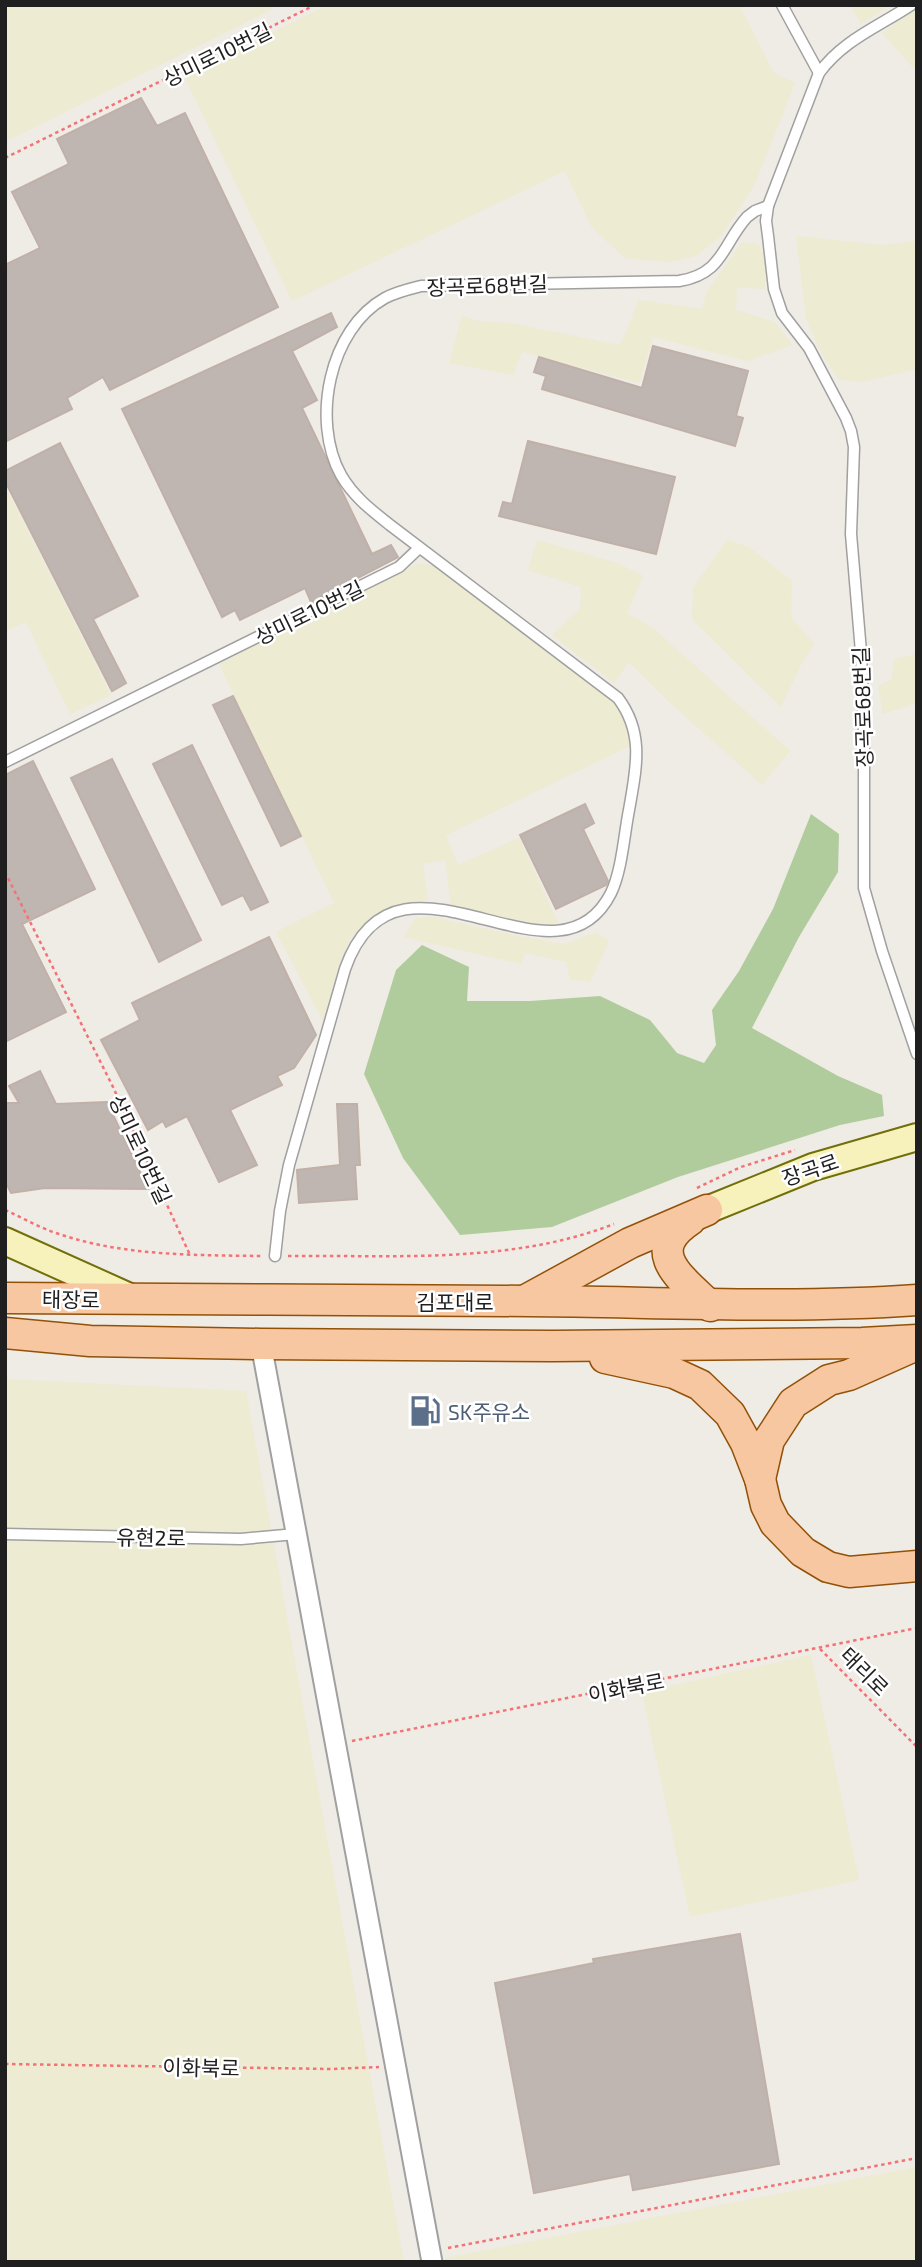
<svg xmlns="http://www.w3.org/2000/svg" width="922" height="2267" viewBox="0 0 922 2267" font-family="'Exo 2','Noto Sans KR',sans-serif">
<style>
.farmland{fill:#edebd2}
.forest{fill:#b1cc9c}
.building{fill:#bfb6b2;stroke:#c0b0a8;stroke-width:2}
.lines{fill:none;stroke-linecap:round;stroke-linejoin:round}
.lane-casing{stroke:#a0a0a0;stroke-width:13}
.street-casing{stroke:#a0a0a0;stroke-width:23}
.secondary-casing{stroke:#716f0a;stroke-width:30}
.primary-casing{stroke:#925107;stroke-width:33}
.path{stroke:#f37276;stroke-width:2.5;stroke-dasharray:3.5 3.5;stroke-linecap:butt}
.lane{stroke:#fff;stroke-width:10}
.street{stroke:#fff;stroke-width:19}
.secondary{stroke:#f7f2bc;stroke-width:26}
.primary{stroke:#f7c7a2;stroke-width:30}
.labels{text-anchor:middle;dominant-baseline:central;stroke-width:5;stroke-linejoin:round;paint-order:stroke}
.street-label{font-size:21px;fill:#1f1f1f;stroke:#fff}
.service-label{font-size:21px;fill:#4e5e75;stroke:#fff;text-anchor:start}
</style>
<rect width="100%" height="100%" fill="#efebe5"/>
<g class="farmland">
<path d="M5,5H281L5,142Z"/>
<path d="M328,5H739L774,73L795,83L755,184L721,236L696,256L669,262L625,258L592,228L565,171L292,301L184,76Z"/>
<path d="M850,5H890L861,24Z"/>
<path d="M917,8V72L882,33Z"/>
<path d="M796,236L883,245L917,241V369L862,382L838,379L819,349L806,318Z"/>
<path d="M742,242L758,244L765,258V289L737,287L736,310L775,322L792,345L747,361L653,337L639,383L522,352L513,375L449,363L462,315L477,321L510,323L619,345L627,331L638,300L702,309L707,291Z"/>
<path d="M5,486L111,695L70,714L26,622L5,631Z"/>
<path d="M537,540L617,563L643,576L627,613L653,628L790,751L762,785L667,700L629,662L614,683L552,635L580,608L581,587L528,570Z"/>
<path d="M727,540L749,547L792,581L791,617L814,644L802,663L781,707L692,619L693,588Z"/>
<path d="M421,563L433,566L608,693L622,707L628,725L632,745L446,835L458,865L519,838L559,925L524,924L451,905L445,860L423,864L428,900L402,904L374,916L350,939L339,966L324,1023L276,932L334,903L219,664L386,577Z"/>
<path d="M917,654V703L883,714L878,686L892,679L894,659Z"/>
<path d="M434,917L521,937L565,944L596,932L609,941L590,982L570,979L566,962L525,953L521,964L403,937L416,918Z"/>
<path d="M5,1379L246,1391L404,2262H5Z"/>
<path d="M811,1655L859,1880L690,1917L642,1692Z"/>
<path d="M917,2167V2262H445V2258Z"/>
</g>
<path class="forest" d="M811,814L839,834L838,872L799,937L752,1028L838,1076L882,1095L884,1116L840,1125L678,1177L552,1227L460,1235L403,1158L364,1074L396,970L422,945L469,967L467,1001H530L600,996L650,1020L677,1053L704,1063L716,1045L712,1010L739,971L773,909Z"/>
<g class="building">
<path d="M141,98L157,126L185,113L278,307L110,390L103,377L67,398L72,409L5,442V265L40,248L12,192L69,164L57,139Z"/>
<path d="M331,313L337,327L292,351L317,400L302,408L372,554L391,545L398,557L311,602L305,588L240,620L235,610L222,617L122,409Z"/>
<path d="M653,346L748,371L736,416L743,418L735,446L542,389L546,376L534,372L539,357L642,388Z"/>
<path d="M528,441L675,477L656,554L499,516L503,502L512,504Z"/>
<path d="M60,443L138,596L93,619L126,683L112,691L5,481V471Z"/>
<path d="M233,696L301,836L281,846L213,705Z"/>
<path d="M192,745L268,902L251,910L243,895L222,905L153,764Z"/>
<path d="M112,759L201,940L159,962L71,778Z"/>
<path d="M33,761L95,889L22,924L66,1012L5,1042V775Z"/>
<path d="M585,804L594,823L583,829L608,881L606,885L556,909L520,835Z"/>
<path d="M269,937L316,1035L294,1068L277,1076L282,1085L230,1110L257,1165L219,1182L187,1116L166,1127L163,1121L148,1130L101,1040L140,1020L132,1003Z"/>
<path d="M40,1071L56,1104L107,1102L148,1189L45,1188L11,1193L5,1181V1103H19L9,1086Z"/>
<path d="M337,1104H357L360,1165H355L357,1199L299,1203L297,1170L340,1165Z"/>
<path d="M740,1934L779,2164L633,2190L630,2174L534,2193L495,1983L594,1963L593,1959Z"/>
</g>
<g class="lines">
<defs>
<g id="lane">
<path d="M782,5L819,73"/>
<path d="M911,5C878,27 843,40 819,73L768,206L766,221L768,236L774,289L782,313L809,348L846,418L851,431L854,447L851,534L861,652L864,734V888L882,951L917,1054"/>
<path d="M5,762L399,567L419,548"/>
<path d="M275,1256L280,1211L289,1165L345,969C397,821 555,1004 611,893C622,870 624,835 629,810C636,769 645,734 618,698L390,525C371,510 353,496 341,475C311,421 329,329 385,298C396,292 409,289 421,286L679,281C723,274 722,245 747,217L755,211L768,206"/>
<path d="M5,1534L241,1539L296,1534"/>
</g>
<path id="street" d="M261,1344L432,2262"/>
<g id="secondary">
<path d="M707,1210L813,1167L917,1137"/>
<path d="M5,1241L134,1299"/>
</g>
<g id="primary">
<path d="M690,1220C642,1252 682,1279 710,1306"/>
<path d="M5,1298C180,1300 355,1299 530,1301C659,1302 788,1309 917,1300"/>
<path d="M526,1300L630,1243L707,1210"/>
<path d="M5,1333L90,1341L261,1344L553,1346L862,1343L917,1340"/>
<path d="M605,1358L674,1373L700,1385L730,1414L746,1443L760,1479L766,1505L775,1523L803,1552L828,1567L849,1572L917,1566"/>
<path d="M760,1479L769,1440L793,1403L829,1380L849,1375L912,1347"/>
</g>
</defs>
<use href="#lane" class="lane-casing"/>
<use href="#street" class="street-casing"/>
<use href="#secondary" class="secondary-casing"/>
<use href="#primary" class="primary-casing"/>
<g class="path">
<path d="M5,158L315,5"/>
<path d="M5,872L113,1087L190,1255"/>
<path d="M697,1188L741,1167L795,1150"/>
<path d="M5,1210C23,1218 40,1228 59,1234C124,1256 193,1255 261,1256"/>
<path d="M288,1256C397,1255 511,1264 614,1224"/>
<path d="M820,1649L917,1747"/>
<path d="M352,1741L917,1628"/>
<path d="M5,2064L331,2069L379,2067"/>
<path d="M448,2248L917,2158"/>
</g>
<use href="#lane" class="lane"/>
<use href="#street" class="street"/>
<use href="#secondary" class="secondary"/>
<use href="#primary" class="primary"/>
</g>
<defs>
<symbol id="fuel-bare" viewBox="-9 -9 18 18"><path d="M-5.5-6h7V0h2V4h1.3V-2.5L3-4.5l.8-.8L6-3V5H2.5V1h-1V6h-7ZM-4.2-4.7v3.2H.2V-4.7Z" fill="#5c6f8a" stroke="#fff" stroke-width="2.5" paint-order="stroke"/></symbol>
</defs>
<g fill-rule="evenodd">
<use href="#fuel-bare" x="403" y="1389" width="44" height="44"/>
</g>
<g class="labels">
<g class="street-label">
<text transform="translate(217 54) rotate(-26)">상미로10번길</text>
<text transform="translate(487 285) rotate(-2)">장곡로68번길</text>
<text transform="translate(309 612) rotate(-26)">상미로10번길</text>
<text transform="translate(862 707) rotate(-92)">장곡로68번길</text>
<text transform="translate(141 1149) rotate(65)">상미로10번길</text>
<text transform="translate(810 1169) rotate(-19)">장곡로</text>
<text transform="translate(71 1299) rotate(1)">태장로</text>
<text x="455" y="1301">김포대로</text>
<text transform="translate(151 1537) rotate(1)">유현2로</text>
<text transform="translate(865 1671) rotate(45)">태리로</text>
<text transform="translate(626 1687) rotate(-11)">이화북로</text>
<text transform="translate(201 2067) rotate(1)">이화북로</text>
</g>
<g class="service-label">
<text x="448" y="1411">SK주유소</text>
</g>
</g>
<rect width="922" height="2267" fill="none" stroke="#1f1f1f" stroke-width="14"/>
</svg>
